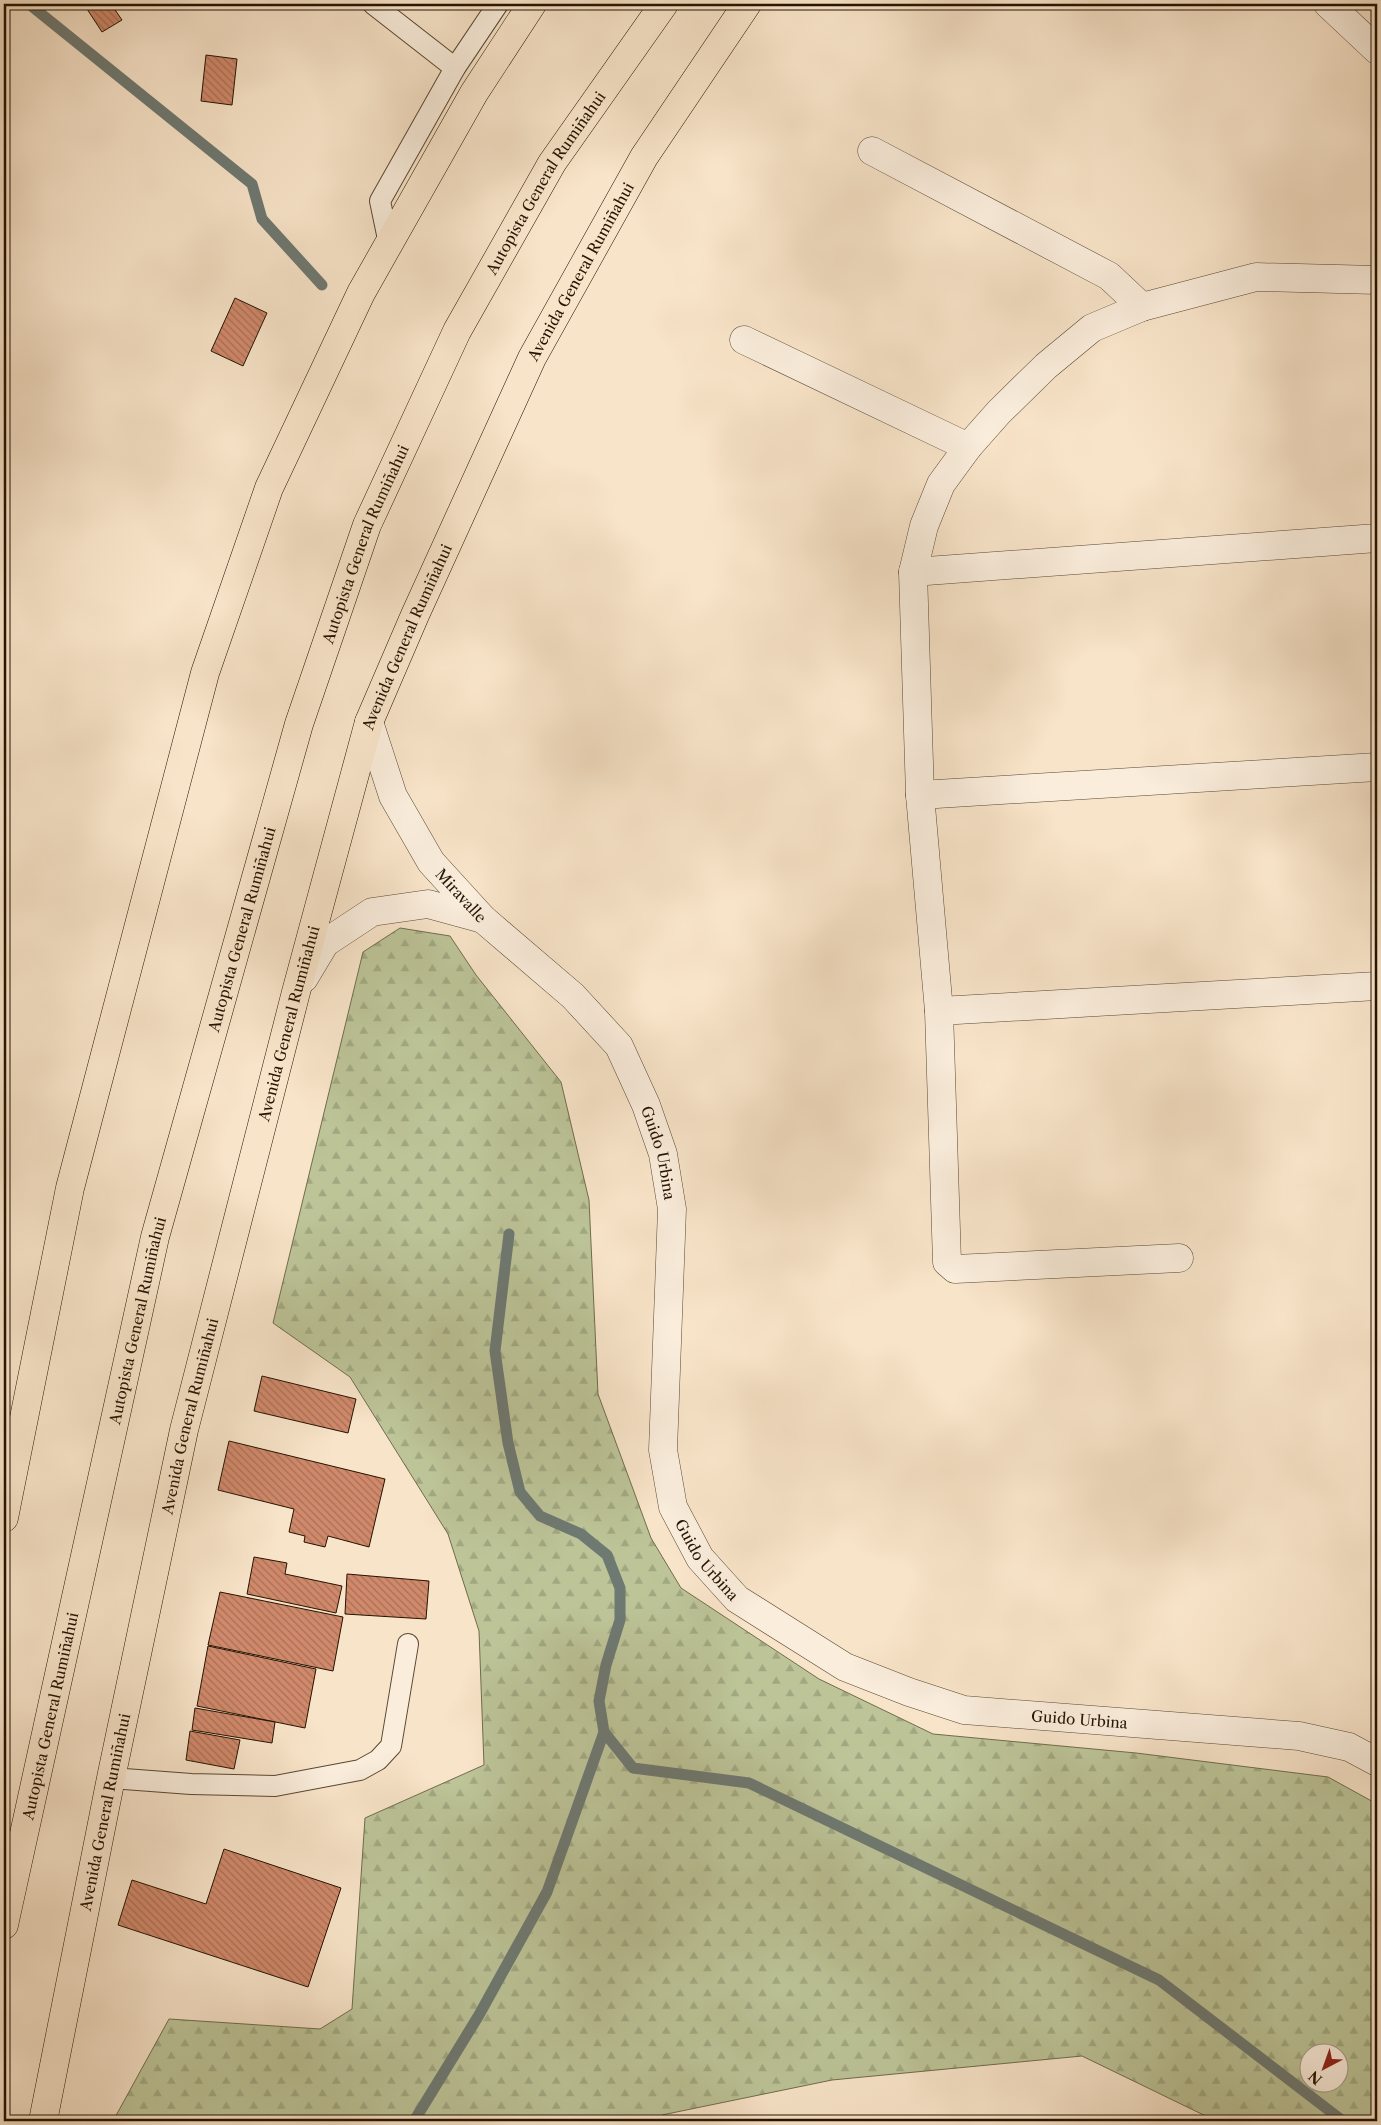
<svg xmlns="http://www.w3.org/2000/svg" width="1381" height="2125" viewBox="0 0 1381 2125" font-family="'Libre Caslon Text',serif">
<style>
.forest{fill:url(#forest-firs);stroke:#706c4c;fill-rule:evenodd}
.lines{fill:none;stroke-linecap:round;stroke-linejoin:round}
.stream{stroke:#6e7972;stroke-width:11}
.building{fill:url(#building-back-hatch);stroke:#241300}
.service-casing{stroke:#594732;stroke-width:22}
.minor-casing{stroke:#594732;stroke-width:29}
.tertiary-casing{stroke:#594732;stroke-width:29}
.primary-casing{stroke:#241300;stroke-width:29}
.trunk-casing{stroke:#241300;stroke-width:29}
.service{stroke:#faeddc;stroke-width:20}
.minor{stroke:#faeddc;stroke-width:28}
.tertiary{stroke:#faeddc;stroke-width:28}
.primary{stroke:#f8e4c9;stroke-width:28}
.trunk{stroke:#f8e4c9;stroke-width:28}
.labels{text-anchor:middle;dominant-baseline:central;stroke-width:4;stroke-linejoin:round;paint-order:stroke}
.street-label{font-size:15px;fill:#241300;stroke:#faeddc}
</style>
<defs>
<pattern id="forest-firs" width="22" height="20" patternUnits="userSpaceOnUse" patternTransform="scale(1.25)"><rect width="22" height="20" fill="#bcc498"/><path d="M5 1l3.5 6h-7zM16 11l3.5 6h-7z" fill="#a1a881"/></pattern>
<pattern id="building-back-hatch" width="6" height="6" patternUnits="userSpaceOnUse" patternTransform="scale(1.25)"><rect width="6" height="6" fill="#d0896b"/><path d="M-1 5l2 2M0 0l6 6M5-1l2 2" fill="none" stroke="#a96f56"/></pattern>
</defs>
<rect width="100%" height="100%" fill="#f8e4c9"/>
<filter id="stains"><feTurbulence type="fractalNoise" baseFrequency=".004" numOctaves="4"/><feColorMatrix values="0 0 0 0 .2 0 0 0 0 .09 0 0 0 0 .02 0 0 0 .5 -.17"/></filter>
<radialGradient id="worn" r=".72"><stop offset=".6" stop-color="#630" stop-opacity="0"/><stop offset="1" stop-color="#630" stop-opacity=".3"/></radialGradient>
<path class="forest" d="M400,928L450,936L476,975L561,1082L589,1200L598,1394L651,1538L681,1588L819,1679L933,1734L1136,1753L1328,1777L1377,1804V2121H1216L1082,2056L832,2080L662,2115L660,2121H113L169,2019L320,2029L352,2009L365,1818L484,1765L479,1631L448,1534L350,1377L273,1323L363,952ZM1308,2052H1338V2082H1308Z"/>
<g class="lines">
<g class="stream">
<path d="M29,4L252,184L262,219L322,285"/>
<path d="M604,1732L633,1768L749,1783L1159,1980L1343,2121"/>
<path d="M414,2121L479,2015L547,1892L604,1732L599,1701L606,1665L620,1620V1588L607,1555L581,1534L540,1516L520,1492L508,1443L495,1351L509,1234"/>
</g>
</g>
<g class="building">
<path d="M96,4H111L122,20L102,32L87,9Z"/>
<path d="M206,55L237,59L232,105L201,101Z"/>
<path d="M235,298L267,313L243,366L211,351Z"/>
<path d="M262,1376L356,1399L348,1433L254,1411Z"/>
<path d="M229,1441L385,1479L369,1547L328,1536L325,1547L304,1542L305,1536L289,1532L294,1509L218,1490Z"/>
<path d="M254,1557L287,1563L285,1574L342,1586L336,1613L247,1594Z"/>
<path d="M347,1574L429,1581L426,1619L345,1614Z"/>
<path d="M220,1592L343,1617L333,1671L208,1645Z"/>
<path d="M208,1646L316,1669L305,1728L197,1706Z"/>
<path d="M195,1708L275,1722L272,1743L192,1730Z"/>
<path d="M190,1731L240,1740L234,1769L186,1760Z"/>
<path d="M224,1849L341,1888L308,1987L118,1925L132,1880L206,1904Z"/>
</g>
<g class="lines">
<defs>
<g id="service">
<path d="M373,4L455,68"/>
<path d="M389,244L380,201L455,68L498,4"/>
<path d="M111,1778L191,1784L275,1786L360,1770L378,1760L391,1746L408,1644"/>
</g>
<g id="minor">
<path d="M1328,4L1377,50"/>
<path d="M872,151L1109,276L1142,307"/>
<path d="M744,340L968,447"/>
<path d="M913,572L1377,538"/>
<path d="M920,795L1377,767"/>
<path d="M939,1011L1377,986"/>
<path d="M1179,1258L955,1269L947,1262L939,1011L920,795L913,572L924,526L941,484L968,447L999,412L1046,366L1092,328L1142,307L1256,277L1377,280"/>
</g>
<g id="tertiary">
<path id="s1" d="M369,722L393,796L431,862L483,919L573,996L619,1046L646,1105L663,1154L672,1209L663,1450L673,1507L700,1558L737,1599L845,1667L909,1692L964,1710L1299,1736L1349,1747L1377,1762"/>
<path d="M304,978L325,943L372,912L428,904L483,919"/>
</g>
<g id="primary">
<path id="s2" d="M43,2121L111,1778L184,1430L296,992L369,722L415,615L532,358L644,157L747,4"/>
</g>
<g id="trunk">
<path d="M4,1518L70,1188L205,673L269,488L361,293L474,93L532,4"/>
<path id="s3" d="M4,1925L155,1237L299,724L367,525L457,331L552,163L664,4"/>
</g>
</defs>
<use href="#service" class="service-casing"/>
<use href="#minor" class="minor-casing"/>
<use href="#tertiary" class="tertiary-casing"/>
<use href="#primary" class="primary-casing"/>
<use href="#trunk" class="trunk-casing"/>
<use href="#service" class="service"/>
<use href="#minor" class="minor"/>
<use href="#tertiary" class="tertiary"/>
<use href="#primary" class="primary"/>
<use href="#trunk" class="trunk"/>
</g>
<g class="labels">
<g class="street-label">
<text stroke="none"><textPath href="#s3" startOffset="1834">Autopista General Rumiñahui</textPath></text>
<text stroke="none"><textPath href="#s2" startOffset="1935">Avenida General Rumiñahui</textPath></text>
<text stroke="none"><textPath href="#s3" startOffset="1429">Autopista General Rumiñahui</textPath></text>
<text stroke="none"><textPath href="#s2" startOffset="1530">Avenida General Rumiñahui</textPath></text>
<text stroke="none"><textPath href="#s1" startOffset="199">Miravalle</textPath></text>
<text stroke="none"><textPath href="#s3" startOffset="1024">Autopista General Rumiñahui</textPath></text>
<text stroke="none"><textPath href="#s2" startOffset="1125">Avenida General Rumiñahui</textPath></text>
<text stroke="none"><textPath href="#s1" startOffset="532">Guido Urbina</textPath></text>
<text stroke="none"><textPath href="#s3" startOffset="619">Autopista General Rumiñahui</textPath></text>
<text stroke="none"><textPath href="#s2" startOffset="720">Avenida General Rumiñahui</textPath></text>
<text stroke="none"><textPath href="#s1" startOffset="952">Guido Urbina</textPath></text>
<text stroke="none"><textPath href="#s3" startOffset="214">Autopista General Rumiñahui</textPath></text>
<text stroke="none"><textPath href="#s1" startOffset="1372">Guido Urbina</textPath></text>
<text stroke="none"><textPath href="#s2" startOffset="315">Avenida General Rumiñahui</textPath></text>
</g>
</g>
<rect width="1381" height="2125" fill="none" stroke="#f8e4c9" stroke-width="20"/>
<rect x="5" y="5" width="1371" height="2115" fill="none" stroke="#241300" stroke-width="2.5"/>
<rect x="10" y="10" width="1361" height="2105" fill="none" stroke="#241300"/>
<g transform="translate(1324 2068) rotate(221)"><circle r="24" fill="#faeddc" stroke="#a49684"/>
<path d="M0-4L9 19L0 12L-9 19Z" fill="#8f2418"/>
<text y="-8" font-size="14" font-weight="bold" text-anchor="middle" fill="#241300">N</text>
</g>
<rect width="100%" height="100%" filter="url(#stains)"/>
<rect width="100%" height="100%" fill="url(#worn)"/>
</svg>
